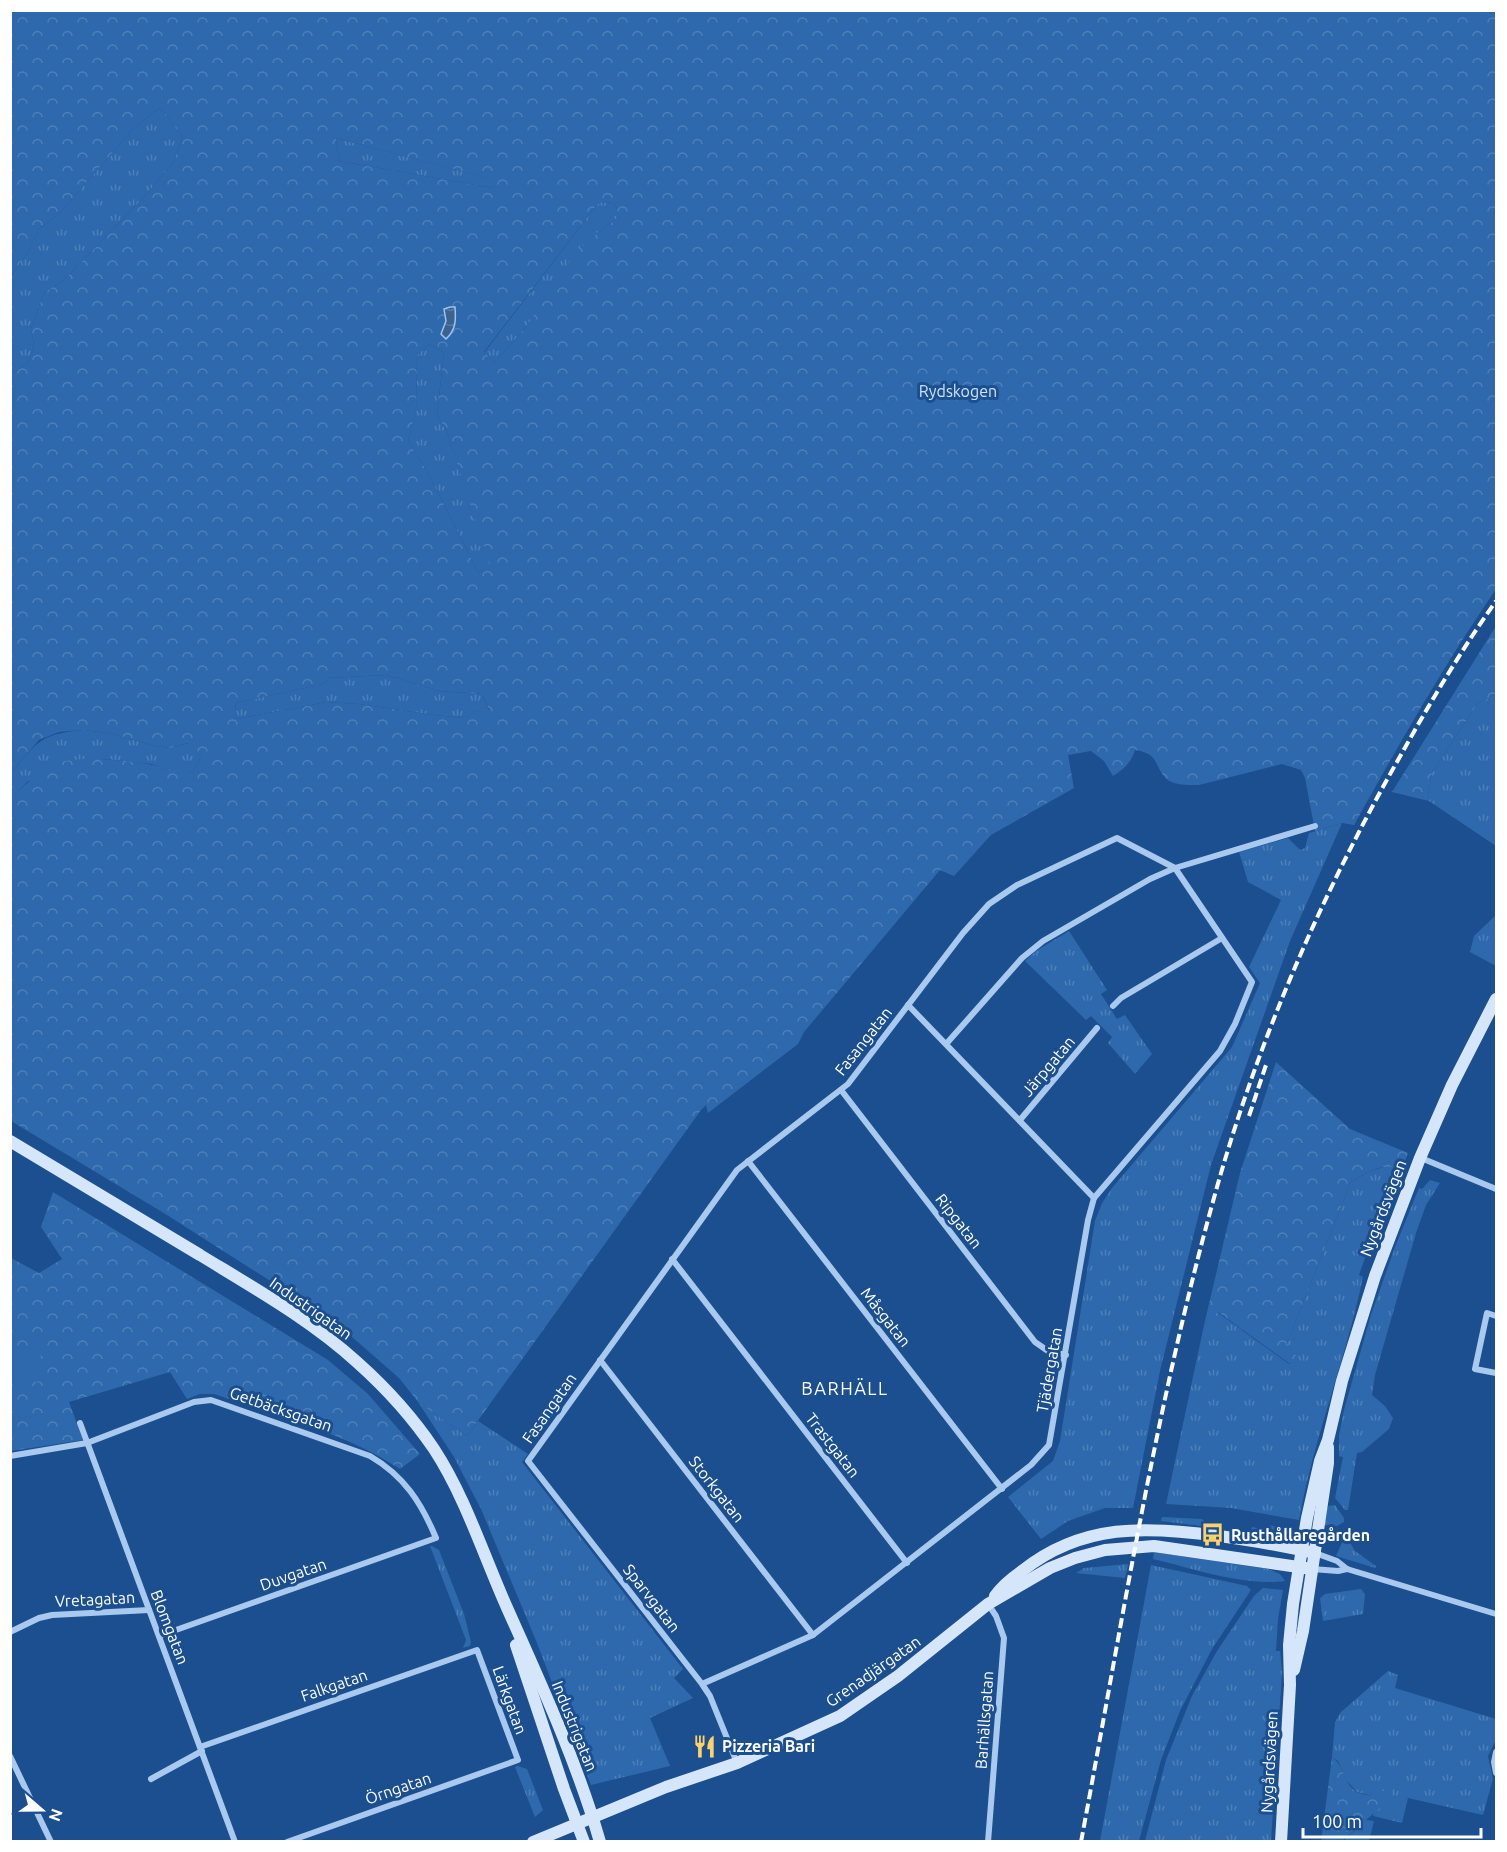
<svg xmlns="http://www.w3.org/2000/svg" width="1507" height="1852" viewBox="0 0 1507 1852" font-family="Ubuntu,sans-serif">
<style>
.grass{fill:url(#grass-tufts)}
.forest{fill:url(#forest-crowns);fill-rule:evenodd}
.pitch{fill:#2e69ad}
.water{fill:url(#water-waves);stroke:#9cc4f0;stroke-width:1.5}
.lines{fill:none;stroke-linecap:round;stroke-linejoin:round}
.street{stroke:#a9c9ee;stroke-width:6}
.secondary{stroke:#d6e6fa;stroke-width:12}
.rail{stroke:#fff;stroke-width:4;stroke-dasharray:10 4.5;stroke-linecap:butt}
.labels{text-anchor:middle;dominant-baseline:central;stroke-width:6;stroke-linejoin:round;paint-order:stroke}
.park-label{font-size:16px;fill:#cfe3fa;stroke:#1b4f8f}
.street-label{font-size:16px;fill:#fff;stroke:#1b4f8f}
.poi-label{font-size:16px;font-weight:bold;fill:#fff;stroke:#1b4f8f;text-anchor:start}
.neighbourhood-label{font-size:18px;letter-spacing:1.5px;fill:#fff;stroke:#1b4f8f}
</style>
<defs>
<pattern id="grass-tufts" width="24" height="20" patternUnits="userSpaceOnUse" patternTransform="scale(1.5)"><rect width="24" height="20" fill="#2e69ad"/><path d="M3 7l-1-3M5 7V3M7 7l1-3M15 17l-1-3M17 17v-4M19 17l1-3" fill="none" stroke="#4d80b9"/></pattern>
<pattern id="forest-crowns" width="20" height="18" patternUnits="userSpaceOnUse" patternTransform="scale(1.5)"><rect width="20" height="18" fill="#2e69ad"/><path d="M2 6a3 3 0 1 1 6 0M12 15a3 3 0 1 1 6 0" fill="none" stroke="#4d80b9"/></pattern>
<pattern id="water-waves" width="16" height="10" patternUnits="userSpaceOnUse" patternTransform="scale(1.5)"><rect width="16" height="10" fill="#3c6290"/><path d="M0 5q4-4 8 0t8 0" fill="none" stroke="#597aa1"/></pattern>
</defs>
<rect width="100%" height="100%" fill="#1b4f8f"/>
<g class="grass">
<path d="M159,108L166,114L183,138L172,164L143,198L65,279L44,293L31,329L34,346L28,363L11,375V276L26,255L39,229L59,214L133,129Z"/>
<path d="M336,138L495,180L493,188L339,161Z"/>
<path d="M599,202L615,203L619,217L593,236L526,327L494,363L484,353Z"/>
<path d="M429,344L444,353L437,414L447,432L491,565L478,572L428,473L408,441L416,410L417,355Z"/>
<path d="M386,675L440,691L482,694L489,711L475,712L465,718L434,715L359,704L326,702L237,719L235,703L323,684L329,678Z"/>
<path d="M1496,694V846L1429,801L1428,795L1432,773L1477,704Z"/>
<path d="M84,730L113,734L151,745L170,748L189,743L201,757L193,771L178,774L151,764L105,759L75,761L27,782L11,799V773C39,741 39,734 84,730Z"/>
<path d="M1342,823L1290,941L1211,1165L1160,1371L1133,1508H1105L1068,1521L1041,1539L1008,1497L1053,1461L1060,1441L1095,1221L1102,1203L1112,1188L1232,1047L1260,983L1249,967L1281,900L1248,882L1239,852L1288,838L1300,850L1305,848L1309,833Z"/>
<path d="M1496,915V966L1470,952L1474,936Z"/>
<path d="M1069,931L1107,990L1101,994L1117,1019L1125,1015L1152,1054L1135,1074L1108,1043L1112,1037L1091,1016L1086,1020L1025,961L1036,951Z"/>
<path d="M1391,1165L1402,1169C1388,1205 1371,1239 1359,1275L1363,1277C1346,1359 1314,1437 1299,1520L1231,1508L1166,1504L1204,1325L1217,1312L1289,1364L1299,1361L1287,1343L1351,1182L1370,1171Z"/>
<path d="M1430,1180L1440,1183L1426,1205L1416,1233L1375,1375L1372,1395L1385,1406L1393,1418L1389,1429L1362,1452L1357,1453L1348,1510H1345L1335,1498L1343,1457L1339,1456V1435L1344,1410L1371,1315L1395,1247L1419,1188L1422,1189Z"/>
<path d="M418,1402L467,1436L478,1421L528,1454L522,1462L683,1669L674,1678L693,1698L650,1718L670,1766L591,1785L537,1643L481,1509L454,1457Z"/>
<path d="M1335,1505L1344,1518V1522L1337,1526L1323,1525L1328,1506Z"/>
<path d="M1162,1517L1202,1519L1210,1527L1161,1521Z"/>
<path d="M1268,1525L1293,1530L1282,1537L1250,1533L1252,1527L1266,1530Z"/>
<path d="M1344,1538L1348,1539L1355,1551L1376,1566L1375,1568L1336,1556Z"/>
<path d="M432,1546L439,1550L464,1614L471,1642L470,1646L463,1648L466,1640L430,1546Z"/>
<path d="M1154,1552L1268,1569L1280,1574L1285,1581C1242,1586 1195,1569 1153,1559Z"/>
<path d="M1128,1564L1125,1578L1076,1573L1084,1568Z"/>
<path d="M1151,1565L1247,1586L1251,1590L1212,1649L1180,1711L1161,1760L1139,1841H1100Z"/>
<path d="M1263,1588L1283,1590L1278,1619L1276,1651H1280L1282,1672L1271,1841H1145L1166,1760L1192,1696L1217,1651L1254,1596Z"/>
<path d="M1361,1589L1365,1594L1363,1614L1323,1621L1320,1598L1325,1594Z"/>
<path d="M1388,1671L1398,1675L1395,1688L1496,1719V1740L1488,1756L1493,1779L1483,1815L1408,1798L1402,1823L1373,1816L1374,1812L1381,1807L1372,1796L1357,1792L1346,1780L1338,1761L1332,1757L1335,1722L1341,1712Z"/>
<path d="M518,1766L527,1769L543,1810L535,1817L515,1767Z"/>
<path d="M1366,1820L1374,1821L1369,1841L1342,1842Z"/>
</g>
<g class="forest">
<path d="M11,11H1496V589C1444,665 1399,744 1354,825L1342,823L1315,831L1305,778L1301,770L1282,764L1199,785C1187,785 1170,786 1163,775C1153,760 1157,754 1135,750C1131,763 1124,769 1113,776L1104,761L1091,751L1068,755L1074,788L991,835L954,876L940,870L804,1032L798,1044L708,1113L706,1105L701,1110L467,1436L418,1402L399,1378L336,1323L167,1215L11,1121V799C23,786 38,772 55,764C76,755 125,760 148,764C168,768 171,775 193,771L201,757L188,743L170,748L151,745L113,734L84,730L59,732L39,740L11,773V375L28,363L34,346L31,329L44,293L65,279L143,198L172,164L183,138L166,114L159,108L133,129L59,214L39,229L26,255L11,276ZM336,138L494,180L493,188L339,161ZM599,202L615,203L619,217L593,236L576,252L526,327L494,363L484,352ZM429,344L444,353L437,414L447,432L490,565L478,572L428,473L408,441L416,410L417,355ZM386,675L440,691L482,694L489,710L475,712L464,718L434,715L359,704L326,702L237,719L235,703L323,684L329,678Z"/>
<path d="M1496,626V694L1477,704L1432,773L1428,795L1429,801L1392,792Z"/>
<path d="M1276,1062L1350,1129L1408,1153L1402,1169C1383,1162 1367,1172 1351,1182L1287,1343L1300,1361L1290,1364L1218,1312L1204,1325L1240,1173Z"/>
<path d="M53,1192L328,1360L368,1394L420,1454L400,1469C346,1433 275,1415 214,1394H200L187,1399L170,1372L69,1402L83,1440L11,1451V1258L39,1273L62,1259L41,1227Z"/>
<path d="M1332,1757C1344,1765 1343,1784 1357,1792C1361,1794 1368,1795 1372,1796L1378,1791L1385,1789L1392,1792L1393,1802L1381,1807L1342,1841H1321Z"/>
</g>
<path class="pitch" d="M40,1348L43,1381L11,1384V1350Z"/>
<path class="water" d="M450,307H455C456,320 456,330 446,339L441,334L446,321L444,309Z"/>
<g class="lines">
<g class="street">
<path d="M908,1005L1094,1198"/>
<path d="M1113,1006L1121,998L1222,938"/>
<path d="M947,1043L1022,958L1043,941L1150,879L1175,868L1315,826"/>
<path d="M841,1090L1035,1342L1048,1351L1066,1355"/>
<path d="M1020,1120L1097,1028"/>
<path d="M1421,1158L1496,1189"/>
<path d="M748,1161L1002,1489"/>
<path d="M672,1259L907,1563"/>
<path d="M1496,1316L1487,1313L1475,1369L1496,1373"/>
<path d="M600,1360L813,1635"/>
<path d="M80,1423L235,1842"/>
<path d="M10,1456L87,1443L194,1402L211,1400L370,1456C404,1476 421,1502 436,1538L159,1636"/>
<path d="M1315,1553L1337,1561L1347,1569L1496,1614"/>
<path d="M1312,1569L1338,1571L1347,1569"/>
<path d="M10,1632L39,1618L52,1615L149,1610"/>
<path d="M702,1684L813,1635L1031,1465L1049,1445L1088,1220L1094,1198L1220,1051L1235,1024L1252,982L1175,868L1117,838L1017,885L989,904L963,933L848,1084L737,1170L528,1461L702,1684L710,1696L737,1763"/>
<path d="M200,1747L477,1650L518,1760L287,1842"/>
<path d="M1496,1752L1494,1762L1496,1773"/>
<path d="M10,1756L51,1842"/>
<path d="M151,1779L202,1751"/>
<path d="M988,1842L1004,1638L996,1616L988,1604"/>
</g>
<g class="secondary">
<path d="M10,1141C74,1179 137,1217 200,1255C254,1288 311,1320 358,1363C386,1388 413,1418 434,1449C466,1498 484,1557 508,1610C542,1686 577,1762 600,1842"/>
<path d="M995,1596C1002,1586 1012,1578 1022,1571C1082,1523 1147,1526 1219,1536C1251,1540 1283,1546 1315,1553"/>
<path d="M516,1645L564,1789L584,1842"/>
<path d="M1294,1670L1303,1631L1328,1463V1447"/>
<path d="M533,1842L666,1787L737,1763L840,1716L898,1676L988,1604L1050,1568L1075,1558L1105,1550L1154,1546L1312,1569"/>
<path d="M1281,1842L1290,1685L1289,1645L1293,1604L1307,1518L1320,1461L1328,1440L1342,1381L1375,1276L1420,1158L1452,1085L1496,999"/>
</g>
<g class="rail">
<path d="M1249,1116L1267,1062"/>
<path d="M1081,1842C1123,1618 1158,1392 1221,1173C1264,1026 1326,886 1402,753C1431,701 1462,649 1496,601"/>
</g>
</g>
<defs>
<symbol id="bus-bare" viewBox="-9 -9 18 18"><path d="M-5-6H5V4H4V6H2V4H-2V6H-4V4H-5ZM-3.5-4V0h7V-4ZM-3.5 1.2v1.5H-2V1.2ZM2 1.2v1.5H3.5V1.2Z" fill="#ffd166" stroke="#1b4f8f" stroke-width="2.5" paint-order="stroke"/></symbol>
<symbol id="restaurant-bare" viewBox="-9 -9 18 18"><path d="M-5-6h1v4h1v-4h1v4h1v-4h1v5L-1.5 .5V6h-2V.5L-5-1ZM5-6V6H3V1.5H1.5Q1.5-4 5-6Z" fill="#ffd166" stroke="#1b4f8f" stroke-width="2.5" paint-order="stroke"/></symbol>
</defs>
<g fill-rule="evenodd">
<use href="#bus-bare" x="1196" y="1518" width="33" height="33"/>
<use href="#restaurant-bare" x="688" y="1730" width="33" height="33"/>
</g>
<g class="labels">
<g class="park-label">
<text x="958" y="391">Rydskogen</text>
</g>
<g class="street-label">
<text transform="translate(863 1041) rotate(-52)">Fasangatan</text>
<text transform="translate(1048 1066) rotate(-50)">Järpgatan</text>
<text transform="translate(1383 1208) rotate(-69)">Nygårdsvägen</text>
<text transform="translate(959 1221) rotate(52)">Ripgatan</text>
<text transform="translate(311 1308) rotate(35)">Industrigatan</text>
<text transform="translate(886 1317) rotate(52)">Måsgatan</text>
<text transform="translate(1049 1370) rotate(-80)">Tjädergatan</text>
<text transform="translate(549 1408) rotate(-55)">Fasangatan</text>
<text transform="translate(281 1409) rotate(19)">Getbäcksgatan</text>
<text transform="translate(833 1445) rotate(52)">Trastgatan</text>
<text transform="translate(717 1489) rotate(52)">Storkgatan</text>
<text transform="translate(293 1574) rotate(-19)">Duvgatan</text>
<text transform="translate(652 1598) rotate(52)">Sparvgatan</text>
<text transform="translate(95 1599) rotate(-3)">Vretagatan</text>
<text transform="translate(170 1627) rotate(69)">Blomgatan</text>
<text transform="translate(873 1671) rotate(-35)">Grenadjärgatan</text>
<text transform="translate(334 1685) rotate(-19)">Falkgatan</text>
<text transform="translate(510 1700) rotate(70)">Lärkgatan</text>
<text transform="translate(984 1720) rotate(-86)">Barhällsgatan</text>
<text transform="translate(575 1726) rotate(68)">Industrigatan</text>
<text transform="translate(1269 1762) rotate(-87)">Nygårdsvägen</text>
<text transform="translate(398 1788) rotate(-19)">Örngatan</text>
</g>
<g class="poi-label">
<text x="1231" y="1535">Rusthållaregården</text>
<text x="722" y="1746">Pizzeria Bari</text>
</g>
<g class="neighbourhood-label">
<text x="845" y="1388">BARHÄLL</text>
</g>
</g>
<rect width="1507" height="1852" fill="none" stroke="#ffffff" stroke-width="24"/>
<g transform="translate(42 1810) rotate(110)" stroke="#1b4f8f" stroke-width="4.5" paint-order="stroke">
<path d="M0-4.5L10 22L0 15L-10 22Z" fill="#ffffff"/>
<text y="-9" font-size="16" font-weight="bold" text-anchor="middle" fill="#ffffff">N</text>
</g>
<path d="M1303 1828v9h178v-9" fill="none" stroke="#ffffff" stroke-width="3"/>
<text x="1312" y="1828" font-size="18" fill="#ffffff" stroke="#1b4f8f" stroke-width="4.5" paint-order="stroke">100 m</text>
</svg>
